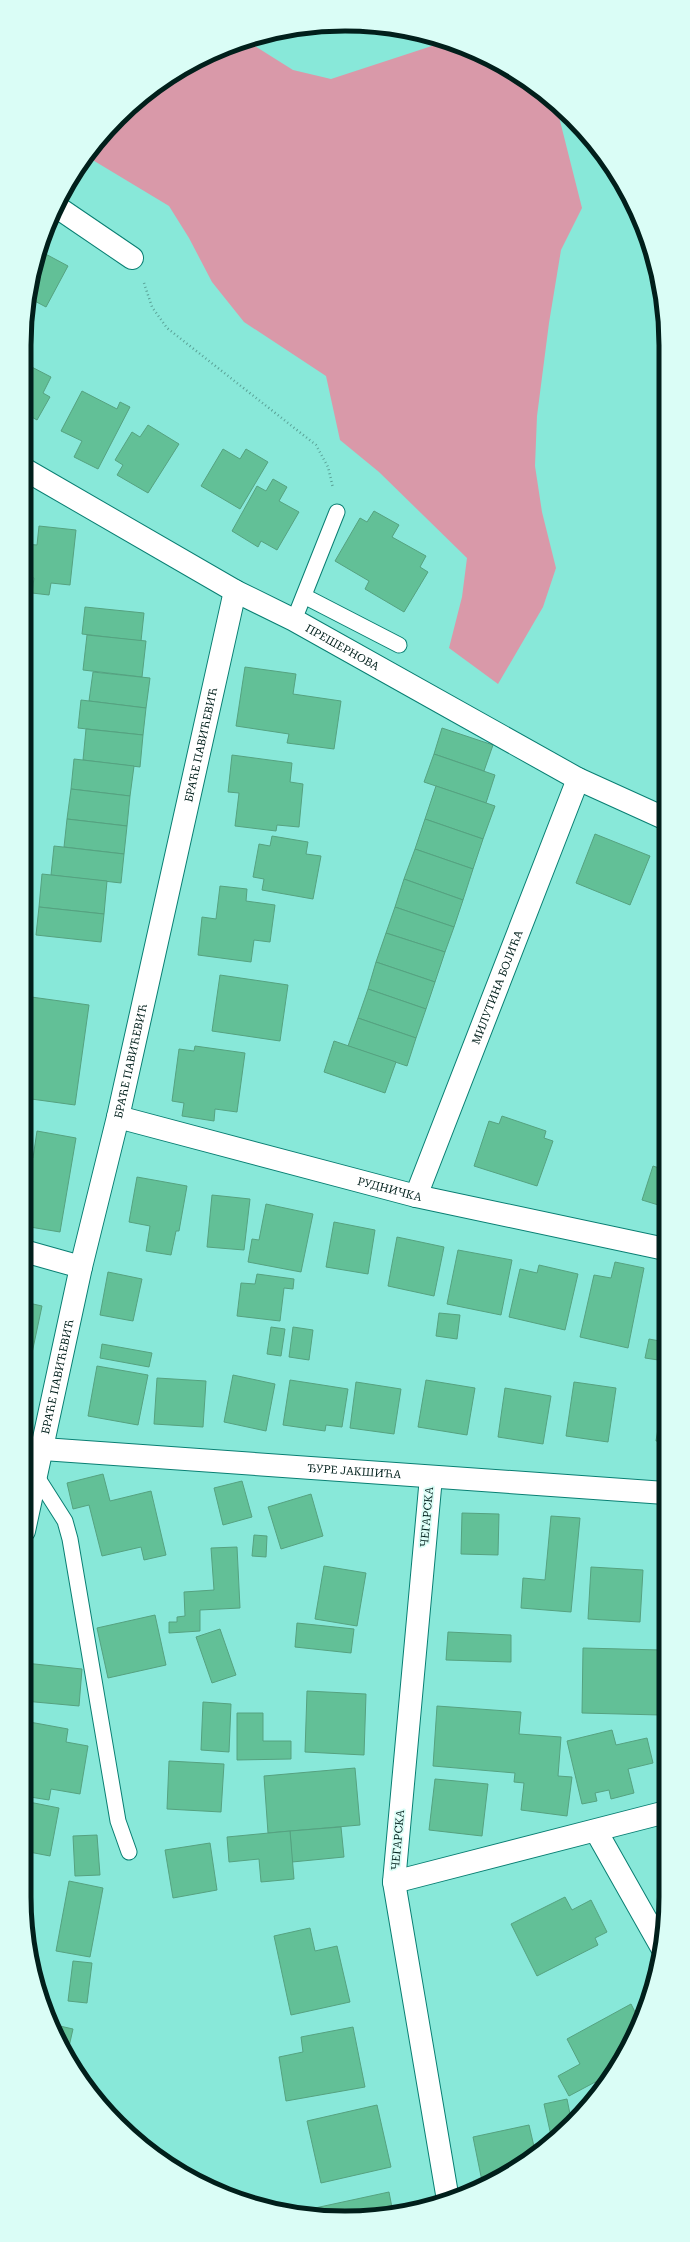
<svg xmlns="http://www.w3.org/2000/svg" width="690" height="2242" viewBox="0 0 690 2242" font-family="'Roboto Serif',serif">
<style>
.green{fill:#d999a9}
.building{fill:#62c097;stroke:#55a280}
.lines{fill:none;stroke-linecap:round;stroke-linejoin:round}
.lane-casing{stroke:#097f73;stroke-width:17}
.street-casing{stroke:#097f73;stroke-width:24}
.path{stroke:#59a196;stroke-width:2.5;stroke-dasharray:1 3;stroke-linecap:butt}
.lane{stroke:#fff;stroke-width:15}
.street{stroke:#fff;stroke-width:22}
.labels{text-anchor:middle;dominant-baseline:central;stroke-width:3.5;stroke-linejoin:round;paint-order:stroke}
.street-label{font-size:11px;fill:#011f1b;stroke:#dafdf6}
.rim{fill:none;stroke:#011f1b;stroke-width:5}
</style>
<rect width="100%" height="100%" fill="#88e8d9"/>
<path class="green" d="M247,41L293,70L331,79L441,43L506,67L557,109L582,208L561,250L549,323L537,416L535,466L542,512L556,568L543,607L498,684L449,648L462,597L467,558L379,472L340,440L326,376L244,322L212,282L189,238L169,206L86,156L118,118L167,78L222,48Z"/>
<g class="building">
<path d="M40,251L68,266L46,307L29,298L30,282Z"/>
<path d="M24,363L51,377L43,393L50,397L37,420L30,416L24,428Z"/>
<path d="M82,391L117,409L120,402L130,407L98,469L74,457L82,441L61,431Z"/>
<path d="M148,425L179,444L148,493L117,475L123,465L115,460L132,432L140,437Z"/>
<path d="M223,449L240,459L246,449L268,462L240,509L201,486Z"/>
<path d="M273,479L287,487L279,501L299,512L277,550L261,541L258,547L232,531L257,486L266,491Z"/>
<path d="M374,511L399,525L392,537L426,556L420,567L428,572L404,612L365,589L369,581L335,561L360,518L367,522Z"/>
<path d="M39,526L76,530L70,585L51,583L49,595L32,593L34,578L24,577V544L37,545Z"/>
<path d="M85,607L144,613L141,641L82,634Z"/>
<path d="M87,635L146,641L142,677L83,670Z"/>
<path d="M245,667L296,674L293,694L341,701L334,749L287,743L289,734L236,726Z"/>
<path d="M93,672L150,678L146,708L89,701Z"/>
<path d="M81,700L146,708L143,735L78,728Z"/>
<path d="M442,728L493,745L484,771L434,754Z"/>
<path d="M86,729L143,735L140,767L83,760Z"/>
<path d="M434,754L495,775L486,803L424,782Z"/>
<path d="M232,755L292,763L290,782L303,784L299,827L277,825L276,831L235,826L239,793L228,792Z"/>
<path d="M74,759L134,766L130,796L71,789Z"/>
<path d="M436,786L495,806L483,839L425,819Z"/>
<path d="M71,789L130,796L127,826L67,819Z"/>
<path d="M67,819L127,826L124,854L64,847Z"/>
<path d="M425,819L483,839L473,869L415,849Z"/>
<path d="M595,834L650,856L630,905L576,883Z"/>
<path d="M272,836L308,842L306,854L321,856L313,899L262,890L264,879L253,877L259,844L270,846Z"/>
<path d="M54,846L124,854L121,883L51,875Z"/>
<path d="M415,849L473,869L463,900L404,879Z"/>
<path d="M42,874L107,881L104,914L39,907Z"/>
<path d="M404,879L463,900L454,927L395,907Z"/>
<path d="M220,886L247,889L246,901L275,905L270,942L254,940L251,962L198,955L202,917L216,919Z"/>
<path d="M39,907L104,914L101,942L36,935Z"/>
<path d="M395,907L454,927L445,952L386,933Z"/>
<path d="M386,933L445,952L435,982L376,962Z"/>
<path d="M376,962L435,982L426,1009L368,989Z"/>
<path d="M220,975L288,985L280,1041L212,1031Z"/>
<path d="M368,989L426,1009L416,1038L358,1018Z"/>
<path d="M24,996L89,1005L75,1105L24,1098Z"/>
<path d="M358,1018L416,1038L407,1066L348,1046Z"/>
<path d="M334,1041L396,1062L385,1093L324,1072Z"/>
<path d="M195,1046L245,1053L237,1112L215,1109L214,1121L182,1116L184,1103L172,1101L179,1049L194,1051Z"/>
<path d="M502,1116L546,1131L544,1138L553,1141L537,1186L474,1166L489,1121L499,1124Z"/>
<path d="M37,1131L76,1138L60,1232L24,1226V1156L33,1158Z"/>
<path d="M653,1166L665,1170V1207L642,1200Z"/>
<path d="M137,1177L187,1186L179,1231H176L171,1255L146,1251L150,1226L129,1222Z"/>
<path d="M212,1195L250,1199L244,1250L207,1247Z"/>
<path d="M266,1204L313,1214L301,1272L248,1262L252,1239L259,1240Z"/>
<path d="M334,1222L375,1230L368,1274L326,1267Z"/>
<path d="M397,1237L444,1247L434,1296L388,1286Z"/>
<path d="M458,1250L512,1260L501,1315L447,1304Z"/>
<path d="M615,1262L644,1268L628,1348L580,1337L594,1275L611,1278Z"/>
<path d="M539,1265L578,1274L565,1330L509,1317L520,1269L537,1273Z"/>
<path d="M108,1272L142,1279L133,1321L100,1315Z"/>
<path d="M257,1274L294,1279L293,1289L284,1288L280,1321L237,1316L241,1283L255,1284Z"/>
<path d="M24,1302L42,1306L32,1353L24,1352Z"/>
<path d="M439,1313L460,1315L457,1339L436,1336Z"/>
<path d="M271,1327L285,1329L281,1356L267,1354Z"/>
<path d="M293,1327L313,1330L309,1360L289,1357Z"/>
<path d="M649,1339L665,1342V1361L645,1358Z"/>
<path d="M102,1344L152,1353L149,1367L100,1358Z"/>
<path d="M97,1366L148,1375L138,1425L88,1416Z"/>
<path d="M233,1375L275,1384L266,1431L224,1422Z"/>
<path d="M157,1378L206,1381L203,1427L154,1424Z"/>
<path d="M290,1380L348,1389L342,1427L326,1425L325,1431L283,1425Z"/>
<path d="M426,1380L475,1388L467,1435L418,1427Z"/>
<path d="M356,1382L401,1389L394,1434L350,1428Z"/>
<path d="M574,1382L616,1388L608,1442L566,1436Z"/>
<path d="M665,1386V1442L656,1441Z"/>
<path d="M505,1388L551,1396L543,1444L498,1437Z"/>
<path d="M103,1474L110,1501L151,1491L166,1555L144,1560L141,1547L102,1556L89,1505L73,1509L67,1483Z"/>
<path d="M242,1481L252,1517L223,1525L214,1488Z"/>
<path d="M311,1494L323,1536L281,1549L268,1507Z"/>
<path d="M462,1513L499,1514L498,1555L461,1554Z"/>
<path d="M551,1516L580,1518L571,1612L521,1608L523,1578L545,1580Z"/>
<path d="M254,1535L267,1536L266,1557L252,1556Z"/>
<path d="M237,1547L240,1608L200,1610V1631L169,1633V1622H177V1617L185,1616L184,1592L214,1590L211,1548Z"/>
<path d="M324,1566L366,1573L357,1626L315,1619Z"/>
<path d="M591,1567L643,1570L640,1622L588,1619Z"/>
<path d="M155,1615L166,1665L108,1678L97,1628Z"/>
<path d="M297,1623L354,1629L351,1653L295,1647Z"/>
<path d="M220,1629L236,1675L212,1683L196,1637Z"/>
<path d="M448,1632L511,1635V1662L446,1660Z"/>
<path d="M583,1648L661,1650L660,1715L582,1713Z"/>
<path d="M25,1663L82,1669L79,1706L24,1701Z"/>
<path d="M307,1691L366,1694L364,1755L305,1752Z"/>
<path d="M203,1702L231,1704L229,1752L201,1750Z"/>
<path d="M437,1706L521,1712L519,1734L561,1737L558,1776L572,1777L567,1816L521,1810L524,1783L514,1782L515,1773L433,1766Z"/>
<path d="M237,1713H263V1741H291V1759L237,1760Z"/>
<path d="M24,1721L68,1729L66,1742L88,1746L80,1794L51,1789L49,1800L24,1796Z"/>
<path d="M612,1730L616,1745L647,1738L653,1763L628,1769L634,1793L611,1799L609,1790L595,1793L597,1801L582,1804L567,1741Z"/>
<path d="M169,1761L224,1764L221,1812L167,1809Z"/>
<path d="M355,1768L360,1825L268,1833L264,1776Z"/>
<path d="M435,1779L488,1784L482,1836L429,1830Z"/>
<path d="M24,1801L59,1808L50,1856L24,1851Z"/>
<path d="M341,1827L344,1857L292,1862L290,1831Z"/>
<path d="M290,1831L294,1879L261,1882L259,1859L229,1862L227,1837Z"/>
<path d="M97,1835L100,1875L75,1876L73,1836Z"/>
<path d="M210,1843L217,1890L173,1898L165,1850Z"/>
<path d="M24,1873L31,1874L25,1903L24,1897Z"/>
<path d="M69,1881L103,1888L90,1957L56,1951Z"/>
<path d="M565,1897L572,1910L591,1900L607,1932L595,1938L598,1945L537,1976L511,1924Z"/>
<path d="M310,1928L315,1951L337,1946L350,2002L291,2015L274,1936Z"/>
<path d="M73,1961L92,1963L87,2003L68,2001Z"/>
<path d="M631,2004L640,2022L614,2072L569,2096L558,2076L580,2064L567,2039Z"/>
<path d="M51,2024L73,2029L68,2051Z"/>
<path d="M353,2027L365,2087L286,2101L279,2057L303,2052L301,2037Z"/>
<path d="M567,2099L571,2119L552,2140L544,2104Z"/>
<path d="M377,2105L391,2167L321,2183L307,2121Z"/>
<path d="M529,2125L536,2155L483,2186L473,2137Z"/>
<path d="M389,2192L393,2213L366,2217L317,2216L315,2208Z"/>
</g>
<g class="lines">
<defs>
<g id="lane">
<path d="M304,596L399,645"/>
<path d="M294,620L337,512"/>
<path d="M37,1477L65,1521L70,1539L118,1821L129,1852"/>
</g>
<g id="street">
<path d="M57,207L132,258"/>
<path id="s1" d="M24,469L235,591L294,620L578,779L664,818"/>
<path id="s2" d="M118,1117L416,1196L665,1249"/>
<path id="s3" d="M416,1196L578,779"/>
<path d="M24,1251L81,1267"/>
<path id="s4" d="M43,1449L665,1493"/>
<path d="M431,1477L394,1882L448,2200"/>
<path id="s5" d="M24,1531L81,1267L118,1117L235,591"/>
<path d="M596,1831L661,1946"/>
<path d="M394,1882L666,1812"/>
</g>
</defs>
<use href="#lane" class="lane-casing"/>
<use href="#street" class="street-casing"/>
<path class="path" d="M144,283L152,307L167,328L316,445L328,467L333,488"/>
<use href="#lane" class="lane"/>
<use href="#street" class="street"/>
</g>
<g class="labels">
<g class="street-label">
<text stroke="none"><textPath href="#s1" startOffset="365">ПРЕШЕРНОВА</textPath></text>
<text stroke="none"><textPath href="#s5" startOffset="806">БРАЋЕ ПАВИЋЕВИЋ</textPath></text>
<text stroke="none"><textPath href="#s3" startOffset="224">МИЛУТИНА БОЈИЋА</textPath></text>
<text stroke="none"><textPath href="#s5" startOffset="482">БРАЋЕ ПАВИЋЕВИЋ</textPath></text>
<text stroke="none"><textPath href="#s2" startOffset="281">РУДНИЧКА</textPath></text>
<text stroke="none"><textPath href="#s5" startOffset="158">БРАЋЕ ПАВИЋЕВИЋ</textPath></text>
<text stroke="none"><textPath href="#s4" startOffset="312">ЂУРЕ ЈАКШИЋА</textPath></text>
<text transform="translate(427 1517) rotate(-85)">ЧЕГАРСКА</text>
<text transform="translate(398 1840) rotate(-85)">ЧЕГАРСКА</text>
</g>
</g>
<path d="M0 0H690V2242H0ZM345 31H345A314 314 0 0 1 659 345V1897A314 314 0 0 1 345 2211H345A314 314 0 0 1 31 1897V345A314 314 0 0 1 345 31Z" fill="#dafdf6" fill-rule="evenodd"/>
<path class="rim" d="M345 31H345A314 314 0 0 1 659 345V1897A314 314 0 0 1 345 2211H345A314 314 0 0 1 31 1897V345A314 314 0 0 1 345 31Z"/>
</svg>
